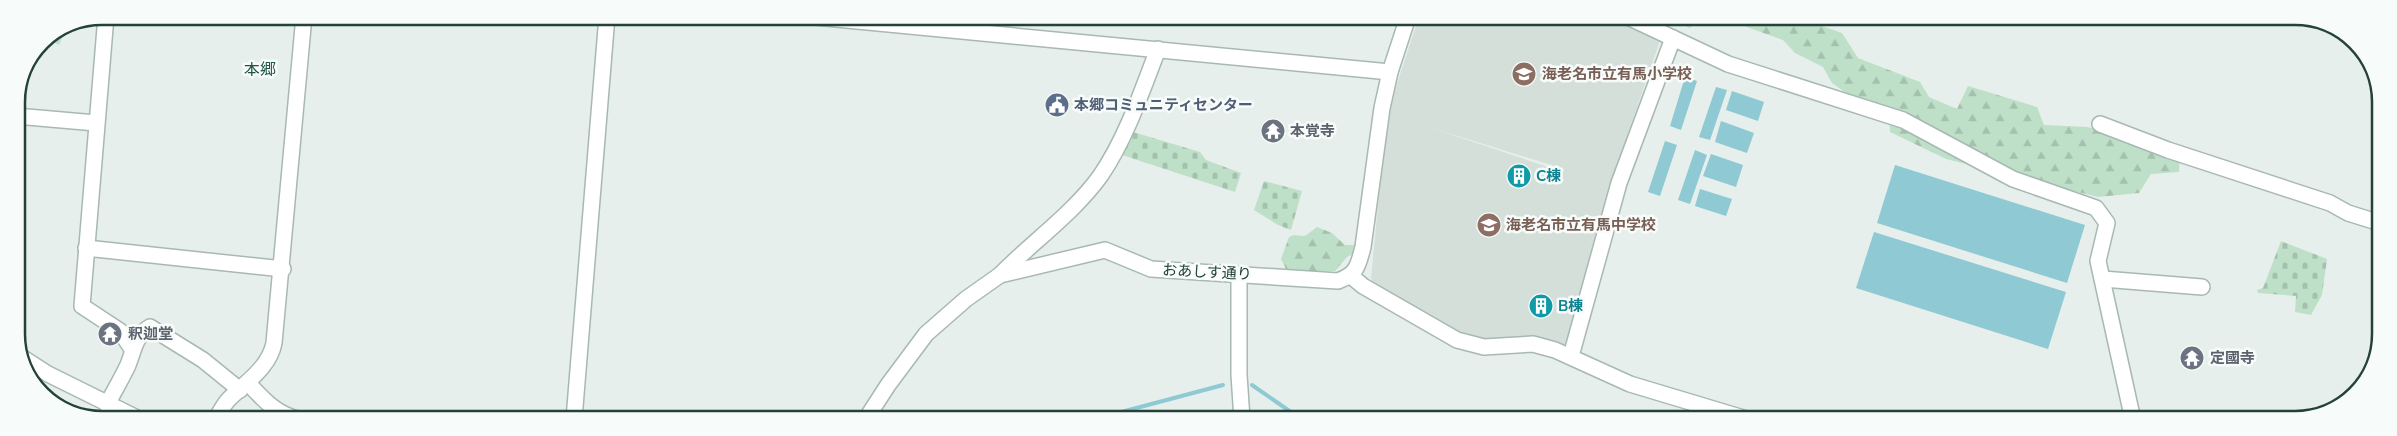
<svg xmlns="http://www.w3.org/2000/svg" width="2397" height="436" viewBox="0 0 2397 436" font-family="'Nunito Sans','Noto Sans JP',sans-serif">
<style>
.built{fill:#d4dfda;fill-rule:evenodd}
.forest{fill:url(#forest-firs)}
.cemetery{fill:url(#cemetery-stones)}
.water{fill:#8ec9d4}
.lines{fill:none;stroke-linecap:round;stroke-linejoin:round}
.stream{stroke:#8ec9d4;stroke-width:4}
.minor-casing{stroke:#a8b8b2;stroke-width:18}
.minor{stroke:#fff;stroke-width:15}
.labels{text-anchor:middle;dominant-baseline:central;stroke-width:5;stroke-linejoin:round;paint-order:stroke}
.education-label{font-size:15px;font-weight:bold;fill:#785e54;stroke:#f7fbf9;text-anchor:start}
.service-label{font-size:15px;font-weight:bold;fill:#4e5e75;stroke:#f7fbf9;text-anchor:start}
.worship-label{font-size:15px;font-weight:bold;fill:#5b616d;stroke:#f7fbf9;text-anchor:start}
.culture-label{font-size:15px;font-weight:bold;fill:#0d838f;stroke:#f7fbf9;text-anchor:start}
.street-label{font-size:15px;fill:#24423a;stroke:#f7fbf9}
.neighbourhood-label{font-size:16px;fill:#1f5548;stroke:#f7fbf9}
.rim{fill:none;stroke:#24423a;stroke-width:2.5}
</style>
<defs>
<pattern id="forest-firs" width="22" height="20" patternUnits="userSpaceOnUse" patternTransform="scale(1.25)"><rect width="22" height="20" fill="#bfe0c8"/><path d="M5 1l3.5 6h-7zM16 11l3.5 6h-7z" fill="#a4c1ad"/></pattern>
<pattern id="cemetery-stones" width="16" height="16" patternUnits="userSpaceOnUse" patternTransform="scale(1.25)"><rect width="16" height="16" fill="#bfe0c8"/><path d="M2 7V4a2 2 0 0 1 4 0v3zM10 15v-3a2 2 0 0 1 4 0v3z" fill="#a4c1ad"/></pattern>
</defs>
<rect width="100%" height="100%" fill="#e6efeb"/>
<path class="built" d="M1419,17H1610L1662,35L1628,133L1567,347L1499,344L1454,333L1373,283L1371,278L1387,114ZM1429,127L1564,169V170L1563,172Z"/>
<g class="forest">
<path d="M1663,17H1701L1690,28Z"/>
<path d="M1719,17H1797L1842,33L1858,58L1920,82L1929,97L1957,109L1968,86L2037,107L2044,125L2087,127L2180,150L2179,172L2151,174L2139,193L2098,197L1946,159L1890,132L1889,113L1870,100L1849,95L1832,83L1823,67L1795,53L1783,40Z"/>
<path d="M1317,227L1332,233L1345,245H1353L1359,241L1358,251L1347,257L1335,271L1301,272L1286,269L1281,259L1289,237L1294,235L1305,236Z"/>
</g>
<g class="cemetery">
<path d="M68,24L59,45L46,38Z"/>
<path d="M1133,132L1200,152L1206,160L1241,173L1235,192L1122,155Z"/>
<path d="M1264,181L1302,191L1291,230L1278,225L1254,210Z"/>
<path d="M2281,241L2327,259L2322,295L2311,315L2295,312L2296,296L2258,293L2257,290L2263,288Z"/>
</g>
<g class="water">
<path d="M1685,77L1697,81L1681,130L1670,126Z"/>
<path d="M1716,87L1727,90L1710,140L1699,137Z"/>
<path d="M1732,91L1764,102L1758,121L1726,110Z"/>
<path d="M1721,121L1754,133L1747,153L1715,142Z"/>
<path d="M1665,141L1677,145L1660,196L1648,192Z"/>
<path d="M1695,150L1707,155L1690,204L1678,200Z"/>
<path d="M1711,154L1743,165L1736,187L1703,176Z"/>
<path d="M1895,165L2085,225L2067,283L1877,223Z"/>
<path d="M1700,189L1732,199L1726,216L1695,206Z"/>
<path d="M1874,232L2066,292L2048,349L1856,288Z"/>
</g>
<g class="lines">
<g class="stream">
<path d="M1252,385L1301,419"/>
<path d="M1095,419L1223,385"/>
</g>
<defs>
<g id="minor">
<path d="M106,16L82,306L120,331L132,349"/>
<path d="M805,16L1390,72"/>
<path d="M1628,17L1728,64L1903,120L2013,179L2096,208L2107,223L2098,261L2133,420"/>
<path d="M16,116L96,123"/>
<path d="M2100,124L2168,150L2330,203L2348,213L2380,223"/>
<path d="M86,248L283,269"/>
<path d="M1239,274V375L1242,419"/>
<path d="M1000,275C1032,242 1074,213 1101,175C1126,138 1142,91 1158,49"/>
<path d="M1351,276L1363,286L1457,340L1484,347L1533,344L1555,350L1630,384L1750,420"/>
<path d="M2103,279L2202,287"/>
<path d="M20,356L48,374L139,419"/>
<path d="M1571,356L1619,183L1673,38"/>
<path d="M248,383C264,400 276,414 298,419"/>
<path d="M107,405C114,391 122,378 128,365C134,350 135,336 150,327L203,360L240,390"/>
<path d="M216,419C220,412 224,404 229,399C246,382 269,368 274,343L304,16"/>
<path d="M574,419L607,16"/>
<path d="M866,419L888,385L926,334L966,299L1000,275L1105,250L1151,269L1338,281C1357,274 1358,266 1363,247L1382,108L1390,72L1408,17"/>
</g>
</defs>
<use href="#minor" class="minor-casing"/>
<use href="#minor" class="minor"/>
</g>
<defs>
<symbol id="school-disc" viewBox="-11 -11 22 22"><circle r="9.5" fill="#8d6e63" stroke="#f7fbf9"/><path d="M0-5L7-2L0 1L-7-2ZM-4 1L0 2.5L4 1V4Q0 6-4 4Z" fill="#fff"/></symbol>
<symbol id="civic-disc" viewBox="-11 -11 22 22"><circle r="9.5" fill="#5c6f8a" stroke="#f7fbf9"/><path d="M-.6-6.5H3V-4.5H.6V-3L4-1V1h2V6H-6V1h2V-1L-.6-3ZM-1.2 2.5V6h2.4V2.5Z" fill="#fff"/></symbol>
<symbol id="temple-disc" viewBox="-11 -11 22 22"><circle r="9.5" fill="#6b7280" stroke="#f7fbf9"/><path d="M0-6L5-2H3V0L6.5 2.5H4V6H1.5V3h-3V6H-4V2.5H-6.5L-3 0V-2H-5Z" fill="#fff"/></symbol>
<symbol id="building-disc" viewBox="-11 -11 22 22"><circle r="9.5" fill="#0f9aa8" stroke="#f7fbf9"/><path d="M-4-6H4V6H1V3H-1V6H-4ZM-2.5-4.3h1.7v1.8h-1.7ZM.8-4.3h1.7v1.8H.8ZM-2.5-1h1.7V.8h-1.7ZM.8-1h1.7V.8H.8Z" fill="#fff"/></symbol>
</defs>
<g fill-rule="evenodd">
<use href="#school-disc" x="1510" y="60" width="28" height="28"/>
<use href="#civic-disc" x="1043" y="91" width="28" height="28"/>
<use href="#temple-disc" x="1259" y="117" width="28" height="28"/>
<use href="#building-disc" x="1505" y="162" width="28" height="28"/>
<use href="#school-disc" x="1475" y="211" width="28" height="28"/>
<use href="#building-disc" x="1527" y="292" width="28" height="28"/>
<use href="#temple-disc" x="96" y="320" width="28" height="28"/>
<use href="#temple-disc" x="2178" y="344" width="28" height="28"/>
</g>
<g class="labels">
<g class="education-label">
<text x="1542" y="74">海老名市立有馬小学校</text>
<text x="1506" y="225">海老名市立有馬中学校</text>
</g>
<g class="service-label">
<text x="1074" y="105">本郷コミュニティセンター</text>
</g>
<g class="worship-label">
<text x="1290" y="131">本覚寺</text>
<text x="128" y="334">釈迦堂</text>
<text x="2210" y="358">定國寺</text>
</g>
<g class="culture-label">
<text x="1536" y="176">C棟</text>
<text x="1558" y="306">B棟</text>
</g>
<g class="street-label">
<text transform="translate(1207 272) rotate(3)">おあしす通り</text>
</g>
<g class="neighbourhood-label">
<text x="260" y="70">本郷</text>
</g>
</g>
<path d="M0 0H2397V436H0ZM102 25H2295A77 77 0 0 1 2372 102V334A77 77 0 0 1 2295 411H102A77 77 0 0 1 25 334V102A77 77 0 0 1 102 25Z" fill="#f7fbf9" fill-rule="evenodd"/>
<path class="rim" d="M102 25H2295A77 77 0 0 1 2372 102V334A77 77 0 0 1 2295 411H102A77 77 0 0 1 25 334V102A77 77 0 0 1 102 25Z"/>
</svg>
